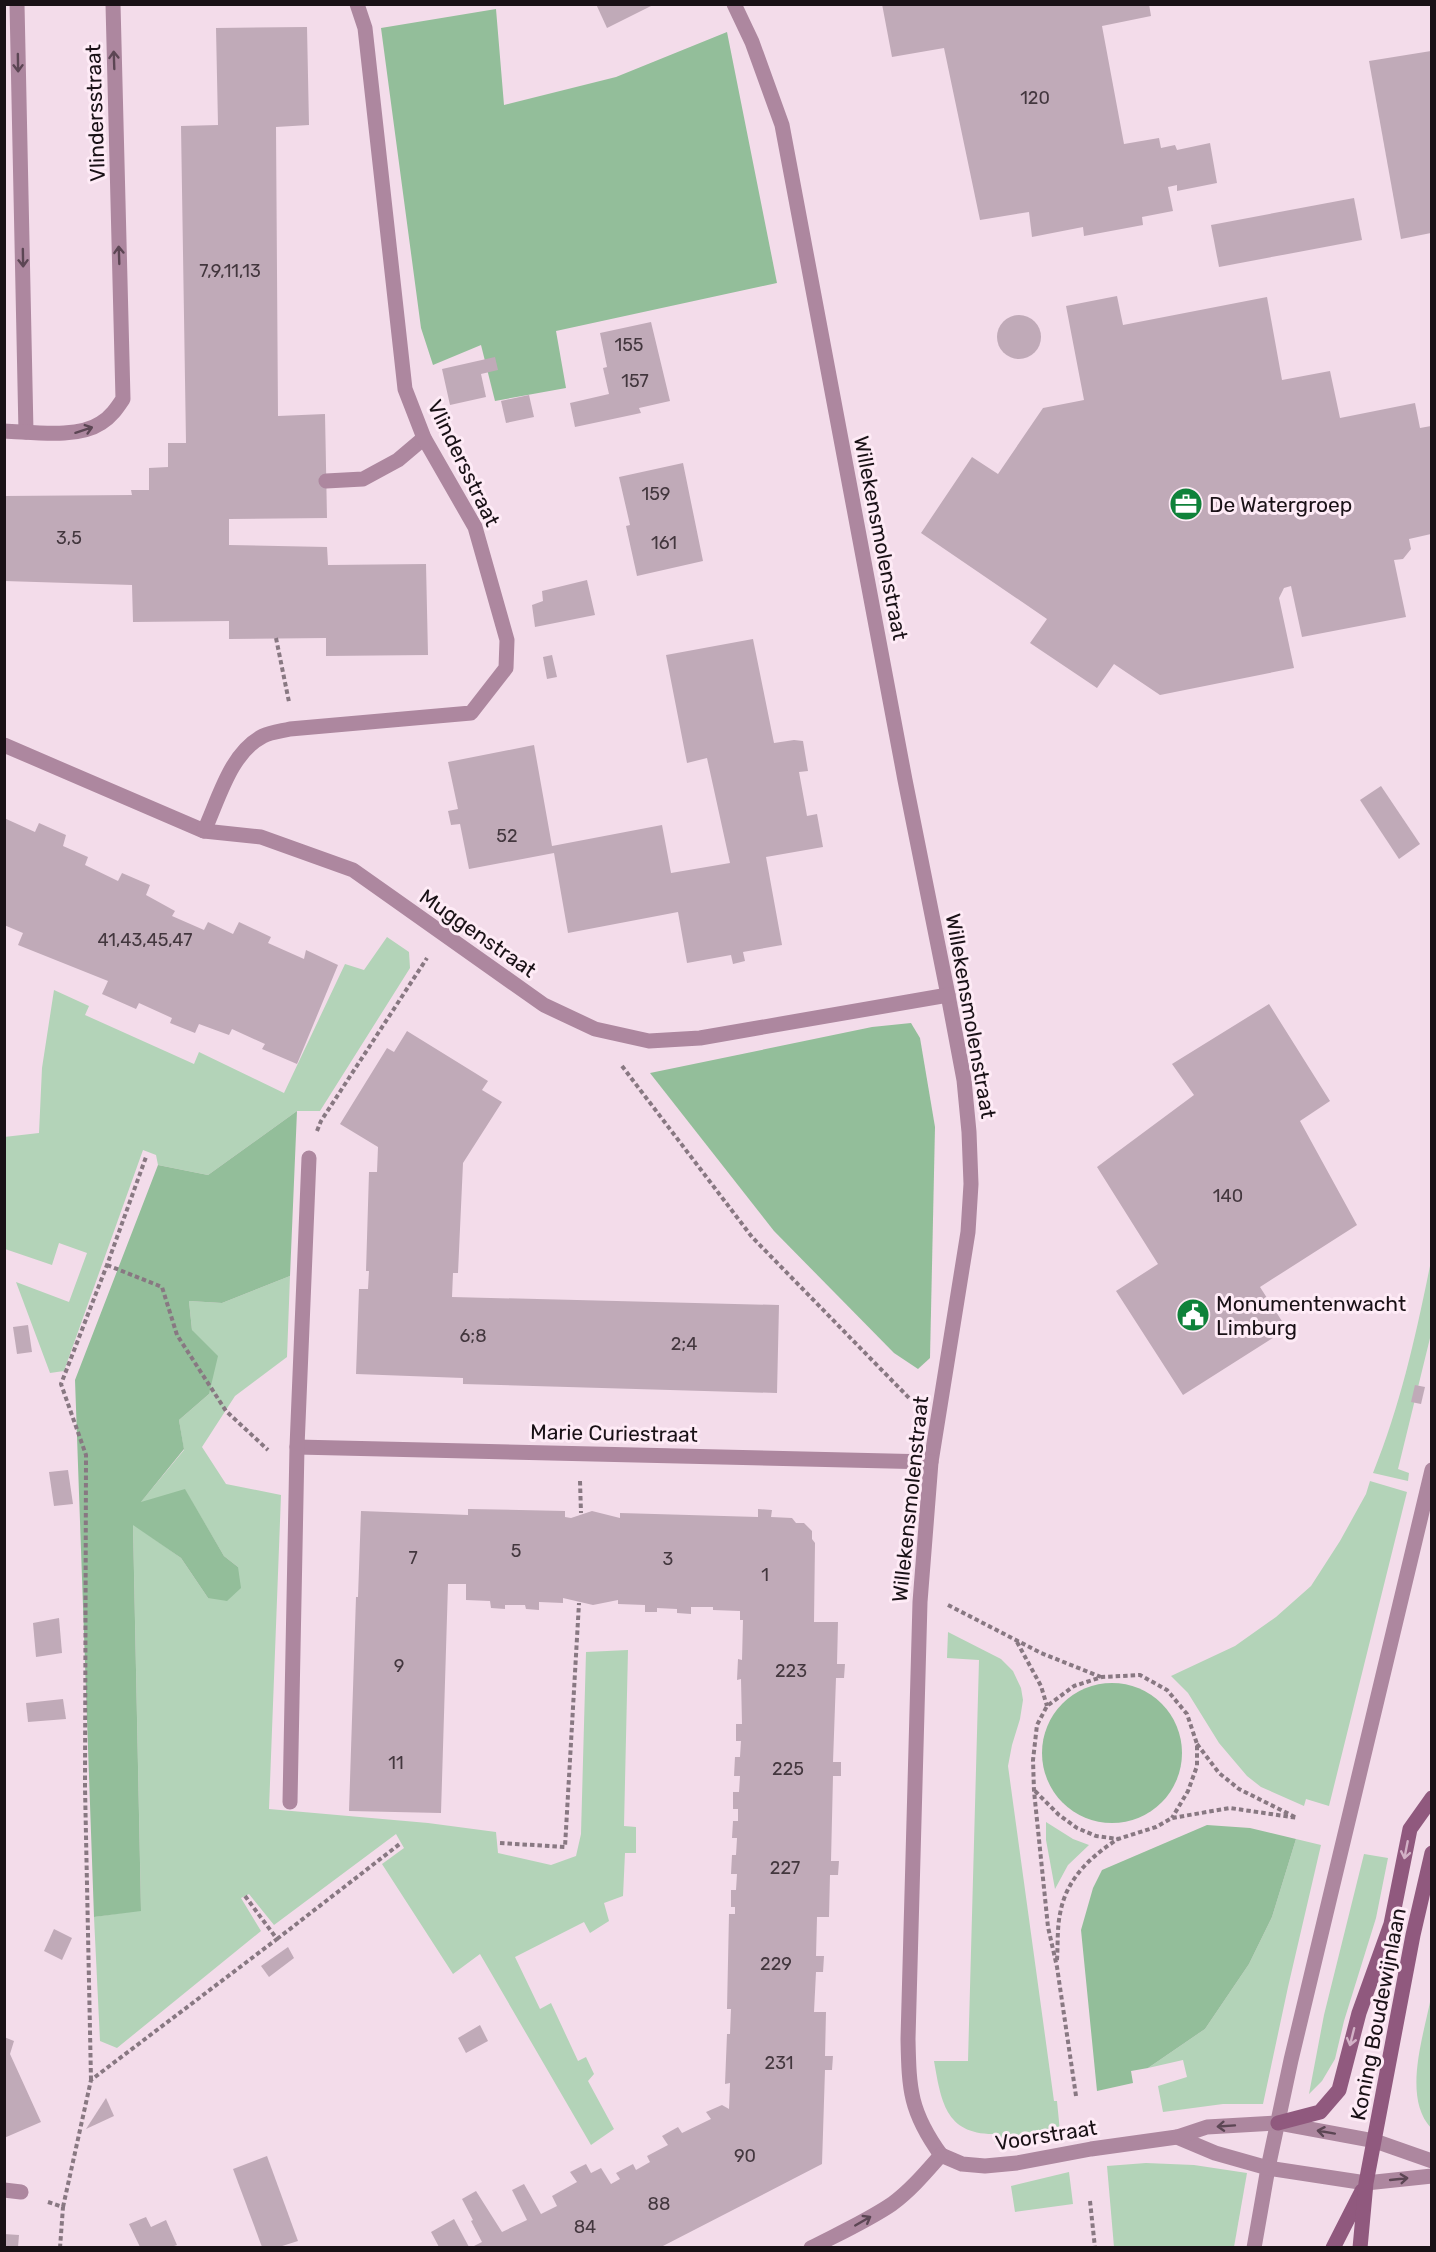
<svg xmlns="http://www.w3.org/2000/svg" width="1436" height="2252" viewBox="0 0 1436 2252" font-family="Rubik,sans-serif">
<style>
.green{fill:#b3d3b8}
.forest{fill:#93be9a}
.building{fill:#c0aab8}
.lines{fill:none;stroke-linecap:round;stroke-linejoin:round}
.path{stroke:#887882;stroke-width:4;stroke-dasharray:4.5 3;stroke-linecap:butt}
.service{stroke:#ad879f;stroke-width:15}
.minor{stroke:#ad879f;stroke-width:15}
.secondary{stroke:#90597e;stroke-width:15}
.oneway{stroke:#5c4654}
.oneway2{stroke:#d2b1c6}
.labels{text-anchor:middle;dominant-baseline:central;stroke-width:6;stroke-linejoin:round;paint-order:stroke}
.number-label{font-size:18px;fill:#43373e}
.street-label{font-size:21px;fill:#191116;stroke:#feebf6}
.poi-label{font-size:21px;fill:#191116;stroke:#feebf6;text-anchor:start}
</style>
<rect width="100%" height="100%" fill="#f3dcea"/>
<g class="green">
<path d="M387,937L409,952L410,968L320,1111H297L208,1175L158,1165L156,1155L143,1150L64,1371L50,1373L16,1282L69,1302L87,1253L59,1243L52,1265L5,1249L4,1137L39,1133L42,1068L54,990L89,1006L85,1015L194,1064L199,1052L284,1093L345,964L364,970Z"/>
<path d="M1431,1261V1334L1398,1469L1409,1473L1408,1481L1373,1473C1401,1404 1416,1335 1431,1261Z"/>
<path d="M290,1276L287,1357L235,1396L202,1447L226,1484L281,1495L269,1809L428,1823L496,1832L498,1853L551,1865L576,1856L581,1834L586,1652L628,1650L624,1826L636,1827V1853H625L623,1896L604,1903L609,1921L590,1933L584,1922L515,1957L540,2009L551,2003L578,2061L586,2057L594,2074L588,2081L614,2129L591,2145L480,1954L453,1974L382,1864L404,1848L396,1834L274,1925L249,1894L241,1898L261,1931L117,2048L100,2041L94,1917L141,1910L133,1524L181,1558L208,1598L238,1567L224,1556L185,1490L140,1503L184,1450L179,1420L209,1394L192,1330L189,1301L222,1303Z"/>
<path d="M1370,1481L1407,1492L1329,1806L1306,1799L1304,1806L1261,1787L1247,1776L1219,1743L1188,1693L1171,1676L1235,1646L1276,1617L1311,1586L1340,1541L1366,1494Z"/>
<path d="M948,1632L1001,1659L1013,1671L1021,1688L1023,1700L1020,1719L1012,1745L1008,1766L1054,2101H1057L1060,2132L995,2144L993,2134C945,2134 941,2100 934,2061H968L979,1660L947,1658Z"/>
<path d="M1046,1822L1073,1839L1089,1845L1068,1865L1055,1889L1046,1840Z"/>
<path d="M1296,1839L1321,1845L1288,1987L1263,2104H1223L1163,2112L1158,2086L1187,2077L1183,2060L1148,2068L1205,2029L1249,1964L1272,1917Z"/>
<path d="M1364,1854L1388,1858L1376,1918L1344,2021L1335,2059L1322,2081L1309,2094L1324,2015Z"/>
<path d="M1431,1997L1432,2128H1431C1402,2097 1424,2035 1431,1997Z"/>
<path d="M1146,2163L1194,2165L1247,2173L1234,2247H1114L1107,2166Z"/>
<path d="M1069,2172L1073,2204L1015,2212L1011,2186Z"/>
</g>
<g class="forest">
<path d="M496,9L504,105L616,77L727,32L777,283L556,331L566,388L495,401L481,345L433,365L421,328L381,28Z"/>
<path d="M911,1023L920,1038L935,1127L930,1358L918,1369L894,1353L774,1231L650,1073L872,1027Z"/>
<path d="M297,1111L290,1276L222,1303L189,1301L192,1330L218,1356L209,1394L179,1420L184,1449L141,1502L185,1489L224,1556L238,1567L241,1588L227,1601L208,1598L181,1558L133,1525L141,1911L94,1917L75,1380L158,1165L208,1175Z"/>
<circle cx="1112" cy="1753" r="70"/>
<path d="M1207,1825L1250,1828L1296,1839L1272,1917L1249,1964L1205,2029L1148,2068L1131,2071L1133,2083L1097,2091L1081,1930L1093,1888L1102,1870Z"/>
</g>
<g class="building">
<path d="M596,4H655L607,28Z"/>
<path d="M882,4H1149L1151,16L1102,26L1124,144L1159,138L1161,148L1175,145L1177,150L1210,143L1217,183L1177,191V185L1168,187L1173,211L1142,217L1143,225L1084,236L1083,227L1032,237L1029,212L980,220L944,48L892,57Z"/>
<path d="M307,27L309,125L276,127L278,416L325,414L327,518L229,519V545L327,547L328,565L426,564L428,655L326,656V638L229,639V621L133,622L132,585L4,581V496L132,495L131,490H149V468L168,467V443H186L181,126L218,125L216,28Z"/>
<path d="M1431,51V233L1401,239L1369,61Z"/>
<path d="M1354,198L1362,240L1219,267L1211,225Z"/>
<path d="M1117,296L1123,325L1267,297L1282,380L1330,371L1340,418L1415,403L1420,428L1431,426V534L1409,539L1411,549L1403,559L1394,560L1406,617L1302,637L1291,586L1284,588L1279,598L1294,668L1160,695L1114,664L1097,688L1030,643L1047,619L921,533L972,457L998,474L1043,408L1084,400L1066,306Z"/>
<circle cx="1019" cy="337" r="22"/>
<path d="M651,322L670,401L639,408L641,413L575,427L570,403L609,394L603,368L607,367L600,333Z"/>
<path d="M495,357L498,370L481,374L486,397L450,405L442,369Z"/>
<path d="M529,395L534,417L506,423L501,401Z"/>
<path d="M683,463L703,561L637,576L626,526L630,525L619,477Z"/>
<path d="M587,580L595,615L535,627L532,605L543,601L542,591Z"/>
<path d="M753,639L774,743L794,740L803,741L808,771L799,772L807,816L817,814L823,847L766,857L782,945L743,952L745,961L733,964L731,955L687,963L678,912L568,933L554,853L469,869L460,824L451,825L448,811L458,809L448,762L534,745L552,846L662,825L671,873L730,863L707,758L687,763L666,655Z"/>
<path d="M552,655L557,677L547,679L543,657Z"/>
<path d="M1381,786L1420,844L1399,859L1360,800Z"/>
<path d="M4,818L35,832L39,823L66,835L63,846L88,857L85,865L118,881L122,873L150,885L146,895L175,911L172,916L204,930L208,922L233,934L239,922L271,937L268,943L304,959L306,950L338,965L297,1064L262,1049L265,1044L232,1029L229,1035L199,1024L195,1033L170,1023L172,1018L139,1003L136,1009L102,994L108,981L18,945L23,933L4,925Z"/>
<path d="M1269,1004L1330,1101L1300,1121L1357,1225L1260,1287L1287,1329L1183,1395L1116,1291L1158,1264L1097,1167L1194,1095L1172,1064Z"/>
<path d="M407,1031L488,1081L482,1090L502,1102L463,1163L458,1273H453L452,1297L779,1305L777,1393L463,1384V1378L356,1374L359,1289H368L369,1271H366L369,1172H377L378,1147L340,1124L387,1048L394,1052Z"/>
<path d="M28,1325L32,1352L17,1354L13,1327Z"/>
<path d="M1415,1385L1425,1387L1421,1404L1411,1402Z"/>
<path d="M68,1470L73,1504L54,1506L49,1472Z"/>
<path d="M468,1509L565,1511V1517L571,1518L592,1511L620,1518V1513L758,1517V1509L772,1510L771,1517L792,1518L796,1523H804L812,1531V1539L815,1543L814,1622H838L837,1664H845L844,1678H836L833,1762H841V1776H833L831,1861H839L838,1875H830L829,1917H817L816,1956H824L823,1972H816L814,2012H826L825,2056H833L832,2070H825L822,2164L661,2247H472L482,2242L471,2221L473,2220L462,2199L476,2191L502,2232L527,2220L512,2190L524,2184L541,2214L557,2206L552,2196L577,2182L570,2172L586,2164L591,2173L601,2168L611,2184L620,2179L616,2173L633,2164L636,2170L650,2162L647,2156L668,2145L662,2136L678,2127L682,2133L711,2119L706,2112L722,2105L729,2109L730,2083L725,2084L727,2034H730L731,2009H727L729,1914H735V1907H731V1890H736L737,1874H731L732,1855H736L737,1838H732L733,1821H738V1809H733V1792H739L740,1776H734L735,1757H740L741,1741H736V1724H742L741,1679L737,1680L738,1659L742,1660L743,1620H740V1611L713,1610V1607H691V1614L677,1613V1609L657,1608V1612H645V1605L618,1604V1600L593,1605L563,1598V1603L539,1602V1610L526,1609L525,1605H505V1609L491,1608L490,1601L466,1600V1584H448L441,1813L349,1811L356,1597H358L361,1511L468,1515Z"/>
<path d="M59,1618L62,1653L36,1657L33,1623Z"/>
<path d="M63,1699L66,1719L28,1722L26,1703Z"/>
<path d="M54,1929L72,1938L62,1960L44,1951Z"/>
<path d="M288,1947L294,1958L269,1977L261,1966Z"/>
<path d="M480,2025L488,2041L466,2053L458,2038Z"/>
<path d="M4,2037L14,2041L10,2054L41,2122L4,2138Z"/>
<path d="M106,2098L114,2116L86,2129Z"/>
<path d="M267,2156L298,2241L279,2247H262L233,2169Z"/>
<path d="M146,2217L151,2227L166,2220L177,2245L171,2247H140L129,2224Z"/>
<path d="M454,2219L469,2247H439L431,2232Z"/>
<path d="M4,2234L19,2235L18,2247H4Z"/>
</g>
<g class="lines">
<g class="path">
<path d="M276,638L289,702"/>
<path d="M622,1066L752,1237L911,1400"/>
<path d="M317,1131L321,1121L427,958"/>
<path d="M107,1265L162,1287L177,1335L226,1411L268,1450"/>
<path d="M580,1481L581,1513"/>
<path d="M948,1605L1041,1653L1101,1677"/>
<path d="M1017,1642L1041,1686L1047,1706"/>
<path d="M1197,1744L1219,1773L1239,1789L1295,1817"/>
<path d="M1035,1791L1059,1815L1077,1828L1096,1836L1118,1839L1156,1827L1172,1818L1230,1808L1298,1818"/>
<path d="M500,1843L565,1847L579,1603"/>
<path d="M277,1939L401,1843"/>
<path d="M1057,1960C1058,1945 1057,1928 1060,1914C1066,1879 1090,1857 1118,1839"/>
<path d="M91,2080L85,1787L86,1455L61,1384L107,1265L146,1157"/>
<path d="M1076,2096L1057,1967L1048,1927L1034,1791L1033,1760L1037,1725L1047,1706L1074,1686L1102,1677L1140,1675L1167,1690L1187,1714L1197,1744V1766L1188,1791L1172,1818"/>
<path d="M1090,2201L1095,2248"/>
<path d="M48,2202L63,2207L60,2248"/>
<path d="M63,2207L91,2080L277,1939L245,1896"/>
</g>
<g class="service">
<path d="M326,481L363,479L398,460L424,438"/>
<path d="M1375,2141L1432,2161"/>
<path d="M1366,2183L1432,2176"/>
<path d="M1254,2248L1268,2168L1291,2060L1432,1470"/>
</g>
<g class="minor">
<path d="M17,4L26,432"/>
<path d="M734,4L752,42L782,125L905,780L948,995L964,1080L969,1132L971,1184L968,1232L931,1462L920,1602L908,2039C909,2090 910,2112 941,2155"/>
<path d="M4,431C33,432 77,439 101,423C111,417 117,408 123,399L113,4"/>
<path d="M4,745L204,831L261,837L353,870L544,1005L595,1029L649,1041L700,1038L948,995"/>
<path d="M204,831C219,799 230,753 263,736C271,732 282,731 290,729L471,713L506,668L507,640L475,527L424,438L405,389L365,28L357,4"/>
<path d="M297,1447L931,1462"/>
<path d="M290,1802L297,1447L309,1158"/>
<path d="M1177,2137L1215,2153L1268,2168L1366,2183"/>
<path d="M941,2155L962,2164L985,2166L1017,2163L1091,2149L1177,2137L1207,2127L1278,2123L1375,2141"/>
<path d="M4,2190L21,2192"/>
<path d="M811,2248C838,2234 867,2221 892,2204C911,2190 926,2172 941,2155"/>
</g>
<g class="secondary">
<path d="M1278,2123L1320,2112L1339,2090L1359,2013L1391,1924L1410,1829L1432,1798"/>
<path d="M1333,2248L1362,2191"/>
<path d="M1360,2248L1366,2183L1413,1935L1432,1853"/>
</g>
</g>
<defs><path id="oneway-shaft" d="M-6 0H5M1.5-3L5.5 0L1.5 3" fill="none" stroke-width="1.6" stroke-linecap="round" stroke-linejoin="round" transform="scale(1.5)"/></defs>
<g class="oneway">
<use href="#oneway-shaft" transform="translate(114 60) rotate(-92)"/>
<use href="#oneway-shaft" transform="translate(18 63) rotate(89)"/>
<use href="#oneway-shaft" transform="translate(119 255) rotate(-92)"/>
<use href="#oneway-shaft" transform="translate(23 258) rotate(89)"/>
<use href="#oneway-shaft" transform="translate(84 430) rotate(-18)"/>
<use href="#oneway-shaft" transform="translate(1226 2126) rotate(176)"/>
<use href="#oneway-shaft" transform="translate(1326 2132) rotate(-170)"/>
<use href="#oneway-shaft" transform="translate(1399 2179) rotate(-6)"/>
<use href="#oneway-shaft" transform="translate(863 2221) rotate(-30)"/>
</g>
<g class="oneway2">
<use href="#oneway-shaft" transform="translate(1406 1850) rotate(101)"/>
<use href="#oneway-shaft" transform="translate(1352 2037) rotate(104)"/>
</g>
<defs>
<symbol id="office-disc" viewBox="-11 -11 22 22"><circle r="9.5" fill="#0f823a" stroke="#feebf6"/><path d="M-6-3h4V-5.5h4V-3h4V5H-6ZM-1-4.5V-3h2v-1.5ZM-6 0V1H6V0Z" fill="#fff"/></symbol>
<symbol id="civic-disc" viewBox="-11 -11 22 22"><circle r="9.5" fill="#0f823a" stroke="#feebf6"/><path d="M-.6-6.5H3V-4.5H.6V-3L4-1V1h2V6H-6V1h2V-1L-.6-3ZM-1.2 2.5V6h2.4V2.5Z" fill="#fff"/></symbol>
</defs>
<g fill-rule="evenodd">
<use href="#office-disc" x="1167" y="485" width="38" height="38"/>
<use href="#civic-disc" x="1174" y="1296" width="38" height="38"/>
</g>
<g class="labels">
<g class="number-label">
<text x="1035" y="98">120</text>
<text x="230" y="271">7,9,11,13</text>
<text x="629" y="345">155</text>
<text x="635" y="381">157</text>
<text x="656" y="494">159</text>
<text x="69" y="538">3,5</text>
<text x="664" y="543">161</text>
<text x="507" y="836">52</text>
<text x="145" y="940">41,43,45,47</text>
<text x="1228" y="1196">140</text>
<text x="473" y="1336">6;8</text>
<text x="684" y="1344">2;4</text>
<text x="516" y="1551">5</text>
<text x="413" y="1558">7</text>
<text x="668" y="1559">3</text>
<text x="765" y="1575">1</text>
<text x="399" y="1666">9</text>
<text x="791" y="1671">223</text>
<text x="396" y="1763">11</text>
<text x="788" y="1769">225</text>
<text x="785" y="1868">227</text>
<text x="776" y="1964">229</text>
<text x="779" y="2063">231</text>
<text x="745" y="2156">90</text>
<text x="659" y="2204">88</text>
<text x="585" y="2227">84</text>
</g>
<g class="street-label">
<text transform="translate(95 113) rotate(-92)">Vlindersstraat</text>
<text transform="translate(464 463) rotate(64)">Vlindersstraat</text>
<text transform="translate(881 538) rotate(79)">Willekensmolenstraat</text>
<text transform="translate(478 933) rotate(35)">Muggenstraat</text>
<text transform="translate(971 1016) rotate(80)">Willekensmolenstraat</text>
<text transform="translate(614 1433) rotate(1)">Marie Curiestraat</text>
<text transform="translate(910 1499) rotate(-84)">Willekensmolenstraat</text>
<text transform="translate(1378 2014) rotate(-79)">Koning Boudewijnlaan</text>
<text transform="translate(1046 2135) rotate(-9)">Voorstraat</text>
</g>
<g class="poi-label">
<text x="1209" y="504">De Watergroep</text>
<text x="1216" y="1303">Monumentenwacht<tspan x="1216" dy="24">Limburg</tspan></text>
</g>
</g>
<rect width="1436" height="2252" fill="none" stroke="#191116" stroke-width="12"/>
</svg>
